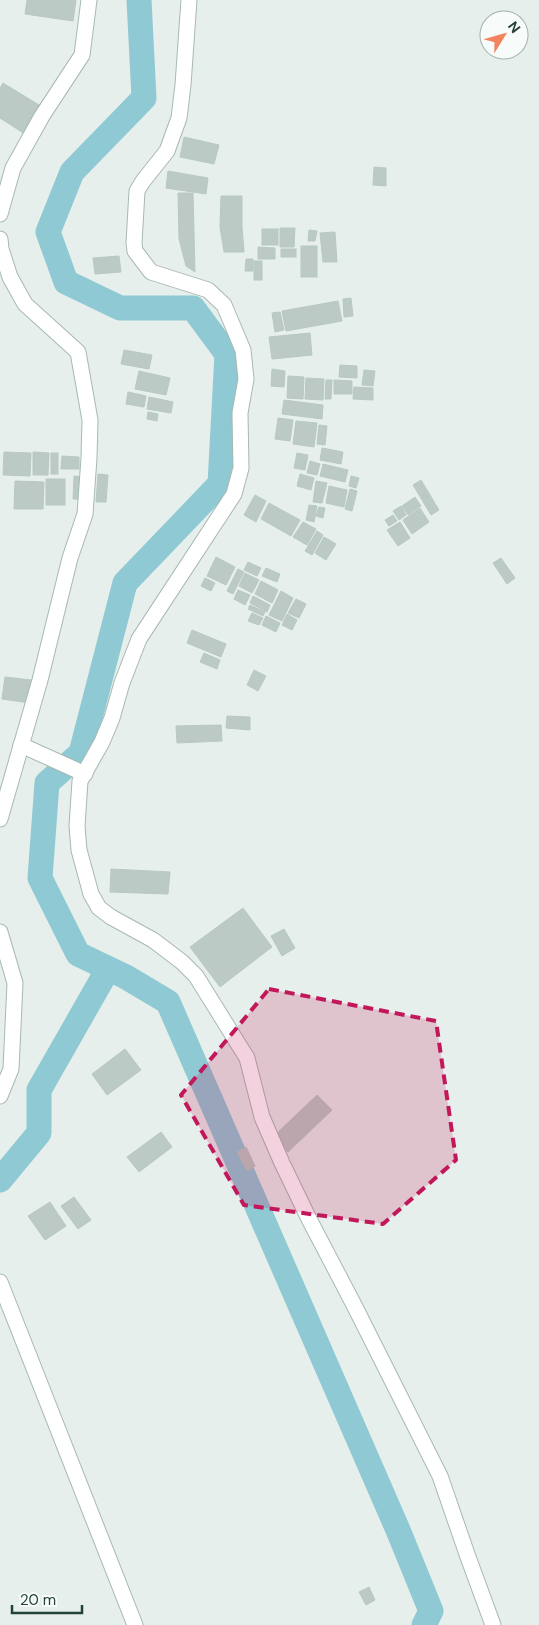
<svg xmlns="http://www.w3.org/2000/svg" width="539" height="1625" viewBox="0 0 539 1625" font-family="'DM Sans',sans-serif">
<style>
.lines{fill:none;stroke-linecap:round;stroke-linejoin:round}
.canal{stroke:#8ec9d4;stroke-width:25}
.building{fill:#bbcac4;stroke:#b8c9c2}
.minor-casing{stroke:#a8b8b2;stroke-width:17}
.minor{stroke:#fff;stroke-width:15}
.marked{fill:#c2185b;fill-opacity:0.2;stroke:#c2185b;stroke-width:4;stroke-dasharray:10 6;stroke-linejoin:round}
</style>
<rect width="100%" height="100%" fill="#e6efeb"/>
<g class="lines">
<g class="canal">
<path d="M139,0L144,98L72,172L48,232L66,282L120,308H193L227,354L220,484L125,583L81,753L47,783L40,878L78,954L126,977L168,1002L398,1530L431,1611L424,1625"/>
<path d="M0,1180L39,1133V1090L108,969"/>
</g>
</g>
<g class="building">
<path d="M27,0H76L73,21L25,14Z"/>
<path d="M3,83L49,111L42,121L0,94V88Z"/>
<path d="M0,94L42,121L31,138L0,118Z"/>
<path d="M184,137L219,145L214,164L180,157Z"/>
<path d="M374,167L386,168V186L373,185Z"/>
<path d="M168,171L208,178L206,194L166,188Z"/>
<path d="M178,193H193L195,272L186,266L179,239Z"/>
<path d="M221,196H242V227H220Z"/>
<path d="M220,227H242L244,252H224Z"/>
<path d="M280,228H295L294,247H280Z"/>
<rect x="262" y="229" width="16" height="16"/>
<path d="M309,230L317,231L315,241H308Z"/>
<path d="M335,232L337,262H323L320,233Z"/>
<rect x="301" y="246" width="16" height="31"/>
<path d="M258,247L275,248V259H258Z"/>
<rect x="281" y="249" width="15" height="8"/>
<path d="M119,256L121,272L95,274L93,258Z"/>
<path d="M246,259H253V271H245Z"/>
<rect x="254" y="261" width="8" height="19"/>
<path d="M351,298L353,316L344,317L343,299Z"/>
<path d="M338,301L342,321L286,331L282,311Z"/>
<path d="M280,312L284,330L275,332L272,313Z"/>
<path d="M310,333L312,355L272,359L269,337Z"/>
<path d="M124,350L152,355L149,369L121,364Z"/>
<path d="M340,365L357,366V378L339,377Z"/>
<path d="M272,369L285,371L284,387L271,386Z"/>
<path d="M364,370L375,371L373,386L362,385Z"/>
<path d="M139,371L170,378L166,395L135,389Z"/>
<path d="M288,376L304,377L303,399L287,398Z"/>
<path d="M306,378L324,379L323,400L305,399Z"/>
<path d="M326,380H332L331,399H325Z"/>
<path d="M334,380L352,381V394H334Z"/>
<path d="M354,387L373,388V400L353,399Z"/>
<path d="M128,392L146,396L144,407L126,404Z"/>
<path d="M149,397L173,402L171,413L147,409Z"/>
<path d="M284,400L323,405L322,419L282,414Z"/>
<path d="M148,412L158,414L157,421L147,419Z"/>
<path d="M278,418L293,420L290,441L275,439Z"/>
<path d="M296,421L317,423L314,447L293,444Z"/>
<path d="M319,425L327,426L325,445L317,444Z"/>
<path d="M322,448L343,452L341,464L320,460Z"/>
<path d="M4,452L31,453L30,476L3,475Z"/>
<path d="M33,452L49,453L48,475H33Z"/>
<rect x="51" y="453" width="7" height="21"/>
<path d="M297,453L308,455L305,470L294,468Z"/>
<path d="M62,456L79,457V469H61Z"/>
<path d="M310,461L320,464L317,475L307,473Z"/>
<path d="M323,464L348,470L345,482L320,476Z"/>
<path d="M98,474L108,475L106,502H96Z"/>
<path d="M300,474L314,478L311,490L297,486Z"/>
<path d="M74,476L94,478L92,500L73,499Z"/>
<path d="M351,476L359,478L356,488L349,486Z"/>
<rect x="46" y="479" width="19" height="26"/>
<path d="M421,480L439,510L431,515L413,485Z"/>
<path d="M15,481L44,482L43,509H14Z"/>
<path d="M316,481L327,483L322,503L313,502Z"/>
<path d="M329,486L347,490L344,507L326,503Z"/>
<path d="M350,489L357,491L352,511L345,509Z"/>
<path d="M255,495L266,501L256,522L244,515Z"/>
<path d="M415,497L421,506L408,515L402,506Z"/>
<path d="M269,503L300,520L291,536L261,519Z"/>
<path d="M309,505L317,506L314,522L306,520Z"/>
<path d="M401,506L406,515L399,520L393,511Z"/>
<path d="M319,507L325,508L323,518L316,516Z"/>
<path d="M420,508L429,522L412,534L403,520Z"/>
<path d="M393,515L397,521L389,526L385,520Z"/>
<path d="M303,522L316,529L307,545L293,537Z"/>
<path d="M400,522L410,538L398,546L387,530Z"/>
<path d="M317,531L323,535L312,555L305,551Z"/>
<path d="M324,537L336,544L326,560L315,553Z"/>
<path d="M216,557L235,567L226,585L207,576Z"/>
<path d="M501,558L515,578L507,584L493,563Z"/>
<path d="M248,562L261,568L257,576L244,570Z"/>
<path d="M266,568L280,574L277,582L262,576Z"/>
<path d="M238,569L244,572L233,594L227,591Z"/>
<path d="M245,573L259,580L252,593L239,586Z"/>
<path d="M205,578L215,583L211,591L201,586Z"/>
<path d="M261,581L278,590L272,603L255,594Z"/>
<path d="M238,590L250,595L245,605L234,599Z"/>
<path d="M281,591L293,598L282,621L269,615Z"/>
<path d="M253,596L270,605L267,612L250,603Z"/>
<path d="M296,599L306,604L299,618L288,613Z"/>
<path d="M250,605L265,612L263,616L248,609Z"/>
<path d="M252,613L263,618L259,625L248,621Z"/>
<path d="M287,614L297,620L292,630L282,625Z"/>
<path d="M266,616L280,623L276,632L262,625Z"/>
<path d="M192,630L226,644L221,657L187,643Z"/>
<path d="M204,653L220,660L217,669L200,662Z"/>
<path d="M254,670L266,676L258,691L247,685Z"/>
<path d="M5,677L40,681L37,704L2,699Z"/>
<path d="M227,716L250,717V730L226,728Z"/>
<path d="M221,725L222,741L177,743L176,726Z"/>
<path d="M111,869L170,872L168,894L110,892Z"/>
<path d="M243,908L272,947L220,987L190,947Z"/>
<path d="M284,929L295,948L282,956L271,936Z"/>
<path d="M125,1049L141,1070L107,1095L92,1074Z"/>
<path d="M317,1095L332,1110L288,1152L273,1137Z"/>
<path d="M161,1132L172,1147L139,1172L127,1157Z"/>
<path d="M246,1147L255,1166L247,1171L237,1152Z"/>
<path d="M74,1197L91,1220L78,1229L61,1206Z"/>
<path d="M50,1202L66,1226L45,1240L28,1216Z"/>
<path d="M369,1587L375,1600L366,1605L359,1592Z"/>
</g>
<g class="lines">
<defs>
<g id="minor">
<path d="M189,0L183,85L179,118L167,151L143,181L137,191L134,243L135,251L151,272L208,290L224,305L243,350L246,379L240,413L241,468L234,494L139,639L122,683L112,718L102,742L80,781L77,826L79,850L91,894L99,908L111,917L153,940L182,962L196,976L247,1058L262,1117L282,1163L309,1219L354,1305L440,1476L468,1557L493,1625"/>
<path d="M0,214L13,168L42,116L82,55L89,0"/>
<path d="M0,239L1,249L10,277L25,304L78,352L90,420L89,458L85,514L70,558L40,680L0,819"/>
<path d="M21,745L85,774"/>
<path d="M0,932L15,983L11,1069L0,1096"/>
<path d="M0,1282L135,1625"/>
</g>
</defs>
<use href="#minor" class="minor-casing"/>
<use href="#minor" class="minor"/>
</g>
<path class="marked" d="M269,989L436,1021L456,1160L383,1224L244,1205L181,1095Z"/>
<g transform="translate(504 35) rotate(53)"><circle r="24" fill="#f7fbf9" stroke="#a3b1ad"/>
<path d="M0-4L9 19L0 12L-9 19Z" fill="#f4845f"/>
<text y="-8" font-size="14" font-weight="bold" text-anchor="middle" fill="#24423a">N</text>
</g>
<path d="M12 1605v8h70v-8" fill="none" stroke="#24423a" stroke-width="2.5"/>
<text x="20" y="1605" font-size="15" fill="#24423a" stroke="#f7fbf9" stroke-width="4" paint-order="stroke">20 m</text>
</svg>
